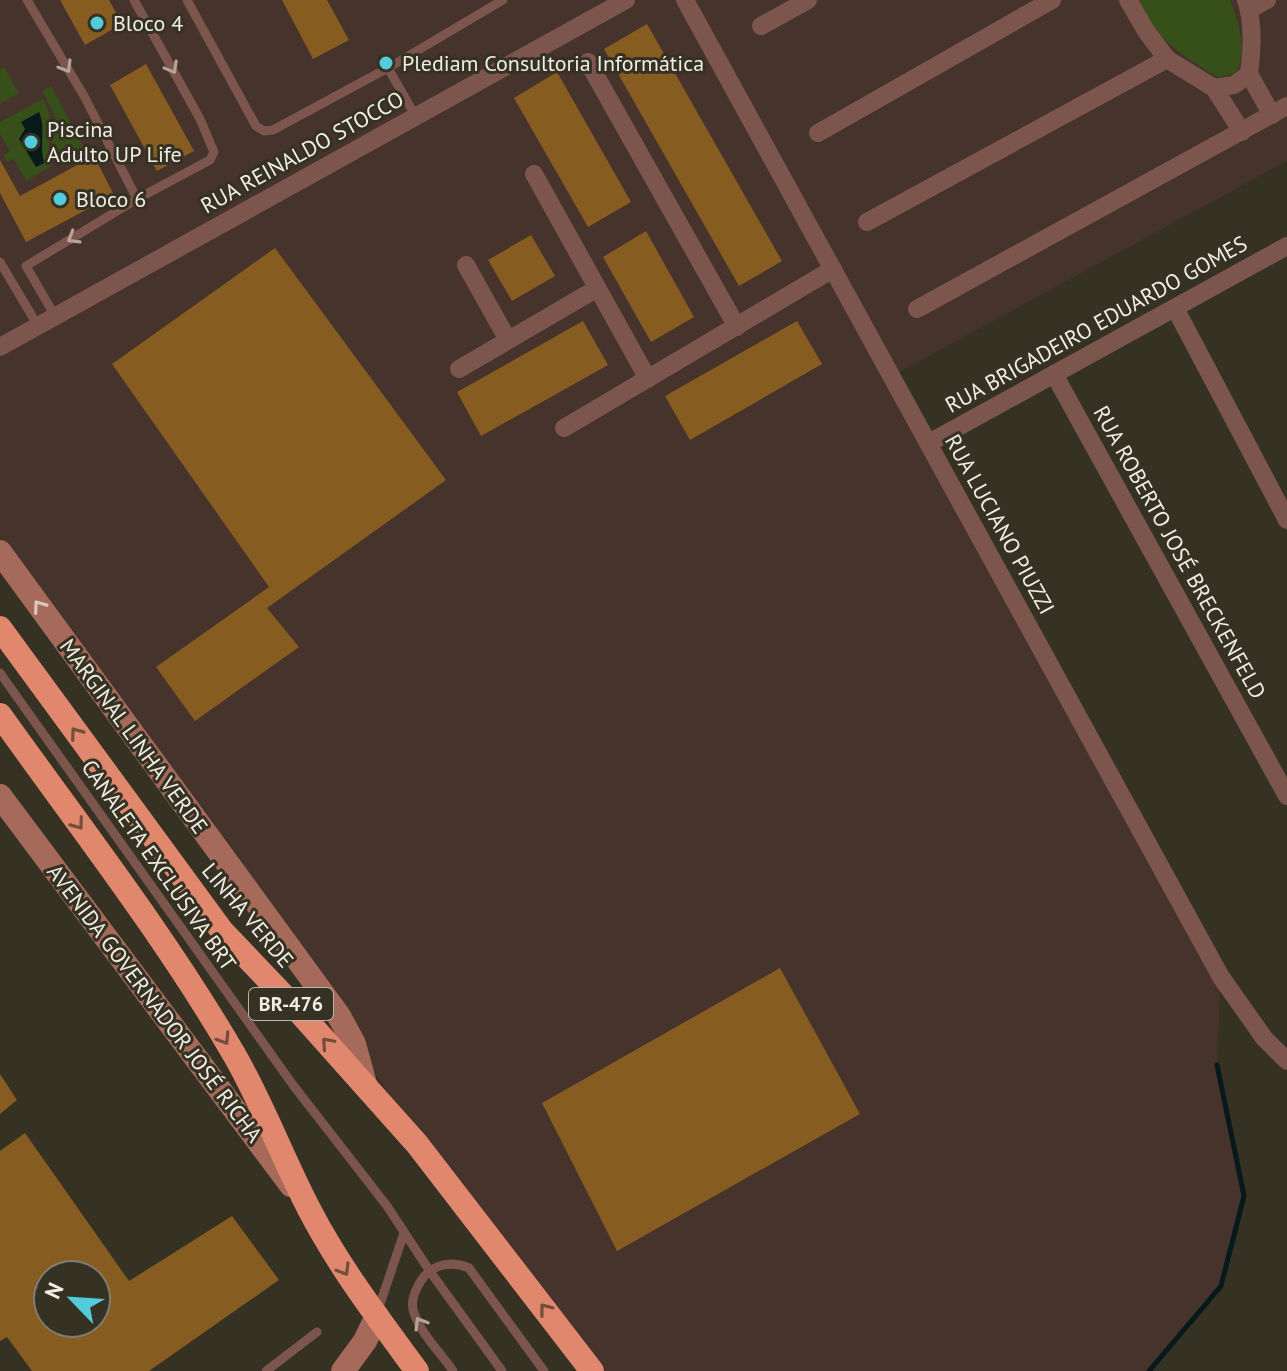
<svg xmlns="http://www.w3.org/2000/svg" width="1287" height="1371" viewBox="0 0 1287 1371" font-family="'PT Sans',sans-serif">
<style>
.industrial{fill:#46332c}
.green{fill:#374f19}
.water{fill:#07191b}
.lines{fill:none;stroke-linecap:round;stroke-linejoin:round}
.stream{stroke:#07191b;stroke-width:5}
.building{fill:#875c20;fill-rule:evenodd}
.lane{stroke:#7c564c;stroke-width:9}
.street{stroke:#7c564c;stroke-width:18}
.secondary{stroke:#a56a5a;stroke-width:24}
.highway{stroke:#e1876d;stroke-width:24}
.oneway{stroke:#b6a298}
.oneway2{stroke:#dac6bb}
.oneway3{stroke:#714f3d}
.poi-dot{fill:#53cbdb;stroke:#353123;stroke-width:3}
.labels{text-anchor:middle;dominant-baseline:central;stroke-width:6;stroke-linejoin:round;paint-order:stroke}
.shield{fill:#353123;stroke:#b8b5ab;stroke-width:2}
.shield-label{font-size:20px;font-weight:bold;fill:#f0ede5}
.poi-label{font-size:22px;fill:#f0ede5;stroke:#353123;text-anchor:start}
.street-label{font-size:22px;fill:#f0ede5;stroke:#353123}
</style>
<rect width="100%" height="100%" fill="#353123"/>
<path class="industrial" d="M0,0H1287V161L892,376L1221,977L1217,1065L1244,1196L1221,1286L1149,1371H592L441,1176L339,1016L0,552Z"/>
<g class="green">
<path d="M1134,0H1230C1239,22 1249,55 1234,74L1218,77C1182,56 1155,38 1134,0Z"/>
<path d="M4,67L19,93L0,104V69Z"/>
<path d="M51,86L87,153L63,166L60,161L57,163L52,146L55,116L42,91Z"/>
<path d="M43,99C59,128 42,137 53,165L26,181L14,159L7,162L3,155L10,151L0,134V122Z"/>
</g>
<path class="water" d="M39,112C46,128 39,145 44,163L36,167L19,139L25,129L21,122Z"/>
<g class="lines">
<path class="stream" d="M1149,1371L1221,1286L1244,1196L1217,1065"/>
</g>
<g class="building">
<path d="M60,0H109L122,24L85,45Z"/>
<path d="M282,0H327L349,40L313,59Z"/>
<path d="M647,24L782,261L739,286L604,49Z"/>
<path d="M146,64L194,151L157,171L110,85Z"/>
<path d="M557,72L631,202L588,227L514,98Z"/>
<path d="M94,156L114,195L26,242L0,193V160L20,196Z"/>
<path d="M646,231L694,317L651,342L603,257Z"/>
<path d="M531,235L555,276L512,301L488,260Z"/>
<path d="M275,248L446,480L267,608L299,647L195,721L156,667L269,587L112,364Z"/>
<path d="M583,321L608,365L481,436L457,392Z"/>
<path d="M797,321L822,364L690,440L665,396Z"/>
<path d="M780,968L860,1114L617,1251L542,1103Z"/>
<path d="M0,1074L17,1100L0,1114Z"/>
<path d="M25,1133L129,1281L232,1216L279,1280L149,1371H32L7,1337L0,1341V1151ZM48,1275H96V1323H48Z"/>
</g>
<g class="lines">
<g class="lane">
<path d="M27,0L84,96L137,199"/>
<path d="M187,0L256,126L264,131L273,130L388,68L503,0"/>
<path d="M388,68L416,117"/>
<path d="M0,262L38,326"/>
<path d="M55,316L26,266L137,199L210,160L214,152L200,119L134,0"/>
<path d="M0,673L293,1085L387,1206L429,1270L502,1371"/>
<path d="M377,1313L404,1233"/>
<path d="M266,1371L317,1332"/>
<path d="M453,1371C441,1353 421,1334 414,1313C411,1305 413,1296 417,1288C427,1266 447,1259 469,1268L544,1371"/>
</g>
<g class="street">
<path d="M685,0L1221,977L1264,1038L1287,1061"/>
<path d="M1128,0L1146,31L1167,59L1214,88L1234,85L1249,74C1252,49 1254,24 1246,0"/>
<path d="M1249,10L1267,0"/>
<path d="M761,26L808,0"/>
<path d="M588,62L737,327"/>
<path d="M1249,74L1272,115"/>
<path d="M1214,88L1242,132"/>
<path d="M818,133L1052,0"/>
<path d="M534,174L648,379"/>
<path d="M867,222L1167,59"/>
<path d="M466,265L508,340"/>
<path d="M1175,308L1287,520"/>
<path d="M917,309L1287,106"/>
<path d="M0,347L626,0"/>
<path d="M459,369L596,289"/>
<path d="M1054,374L1287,796"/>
<path d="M564,428L833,269"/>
<path d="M929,443L1287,246"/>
</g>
<g class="secondary">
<path d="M0,552L339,1016L354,1044L365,1084"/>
<path d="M0,796L291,1185"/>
<path d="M343,1371L365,1341L377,1316"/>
</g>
<g class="highway">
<path d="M0,628L222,931L302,1015L417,1144L592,1371"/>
<path d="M0,715C80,827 166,937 235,1056C263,1105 283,1159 309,1209C339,1267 378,1318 417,1371"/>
</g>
</g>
<defs><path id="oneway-chevron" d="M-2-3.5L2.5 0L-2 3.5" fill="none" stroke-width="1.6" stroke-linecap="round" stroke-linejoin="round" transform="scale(2)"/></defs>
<g class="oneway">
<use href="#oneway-chevron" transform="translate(66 67) rotate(59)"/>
<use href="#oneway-chevron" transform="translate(172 68) rotate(61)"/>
<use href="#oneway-chevron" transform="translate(73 238) rotate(149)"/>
<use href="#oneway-chevron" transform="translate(420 1323) rotate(-121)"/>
</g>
<use class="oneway2" href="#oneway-chevron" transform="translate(39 606) rotate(-126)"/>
<g class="oneway3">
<use href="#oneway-chevron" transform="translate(76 733) rotate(-126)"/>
<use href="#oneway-chevron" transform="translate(78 824) rotate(54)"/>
<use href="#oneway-chevron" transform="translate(224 1039) rotate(58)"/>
<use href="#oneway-chevron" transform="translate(327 1043) rotate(-132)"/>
<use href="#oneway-chevron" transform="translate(344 1270) rotate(59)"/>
<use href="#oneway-chevron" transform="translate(545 1309) rotate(-128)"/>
</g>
<g class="poi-dot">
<circle cx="97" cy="23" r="8"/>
<circle cx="386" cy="63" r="8"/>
<circle cx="31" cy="142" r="8"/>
<circle cx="60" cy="199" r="8"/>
</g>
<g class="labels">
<rect class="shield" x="249" y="988" width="84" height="32" rx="6"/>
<g class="shield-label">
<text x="291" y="1004">BR-476</text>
</g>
<g class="poi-label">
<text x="113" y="23">Bloco 4</text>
<text x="402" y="63">Plediam Consultoria Informática</text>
<text x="47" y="129">Piscina<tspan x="47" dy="25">Adulto UP Life</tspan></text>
<text x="76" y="199">Bloco 6</text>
</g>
<g class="street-label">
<text transform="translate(302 152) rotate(-29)">RUA REINALDO STOCCO</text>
<text transform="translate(1096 324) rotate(-29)">RUA BRIGADEIRO EDUARDO GOMES</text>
<text transform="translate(1000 524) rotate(61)">RUA LUCIANO PIUZZI</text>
<text transform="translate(1180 552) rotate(61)">RUA ROBERTO JOSÉ BRECKENFELD</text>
<text transform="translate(134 736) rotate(54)">MARGINAL LINHA VERDE</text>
<text transform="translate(159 865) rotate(55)">CANALETA EXCLUSIVA BRT</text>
<text transform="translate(248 915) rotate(50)">LINHA VERDE</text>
<text transform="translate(155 1003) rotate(53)">AVENIDA GOVERNADOR JOSÉ RICHA</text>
</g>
</g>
<g transform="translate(72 1299) rotate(295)"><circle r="38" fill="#353123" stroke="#807c71" stroke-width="2"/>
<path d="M0-6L14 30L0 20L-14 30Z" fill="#53cbdb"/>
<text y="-12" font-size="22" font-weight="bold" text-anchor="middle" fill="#f0ede5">N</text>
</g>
</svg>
